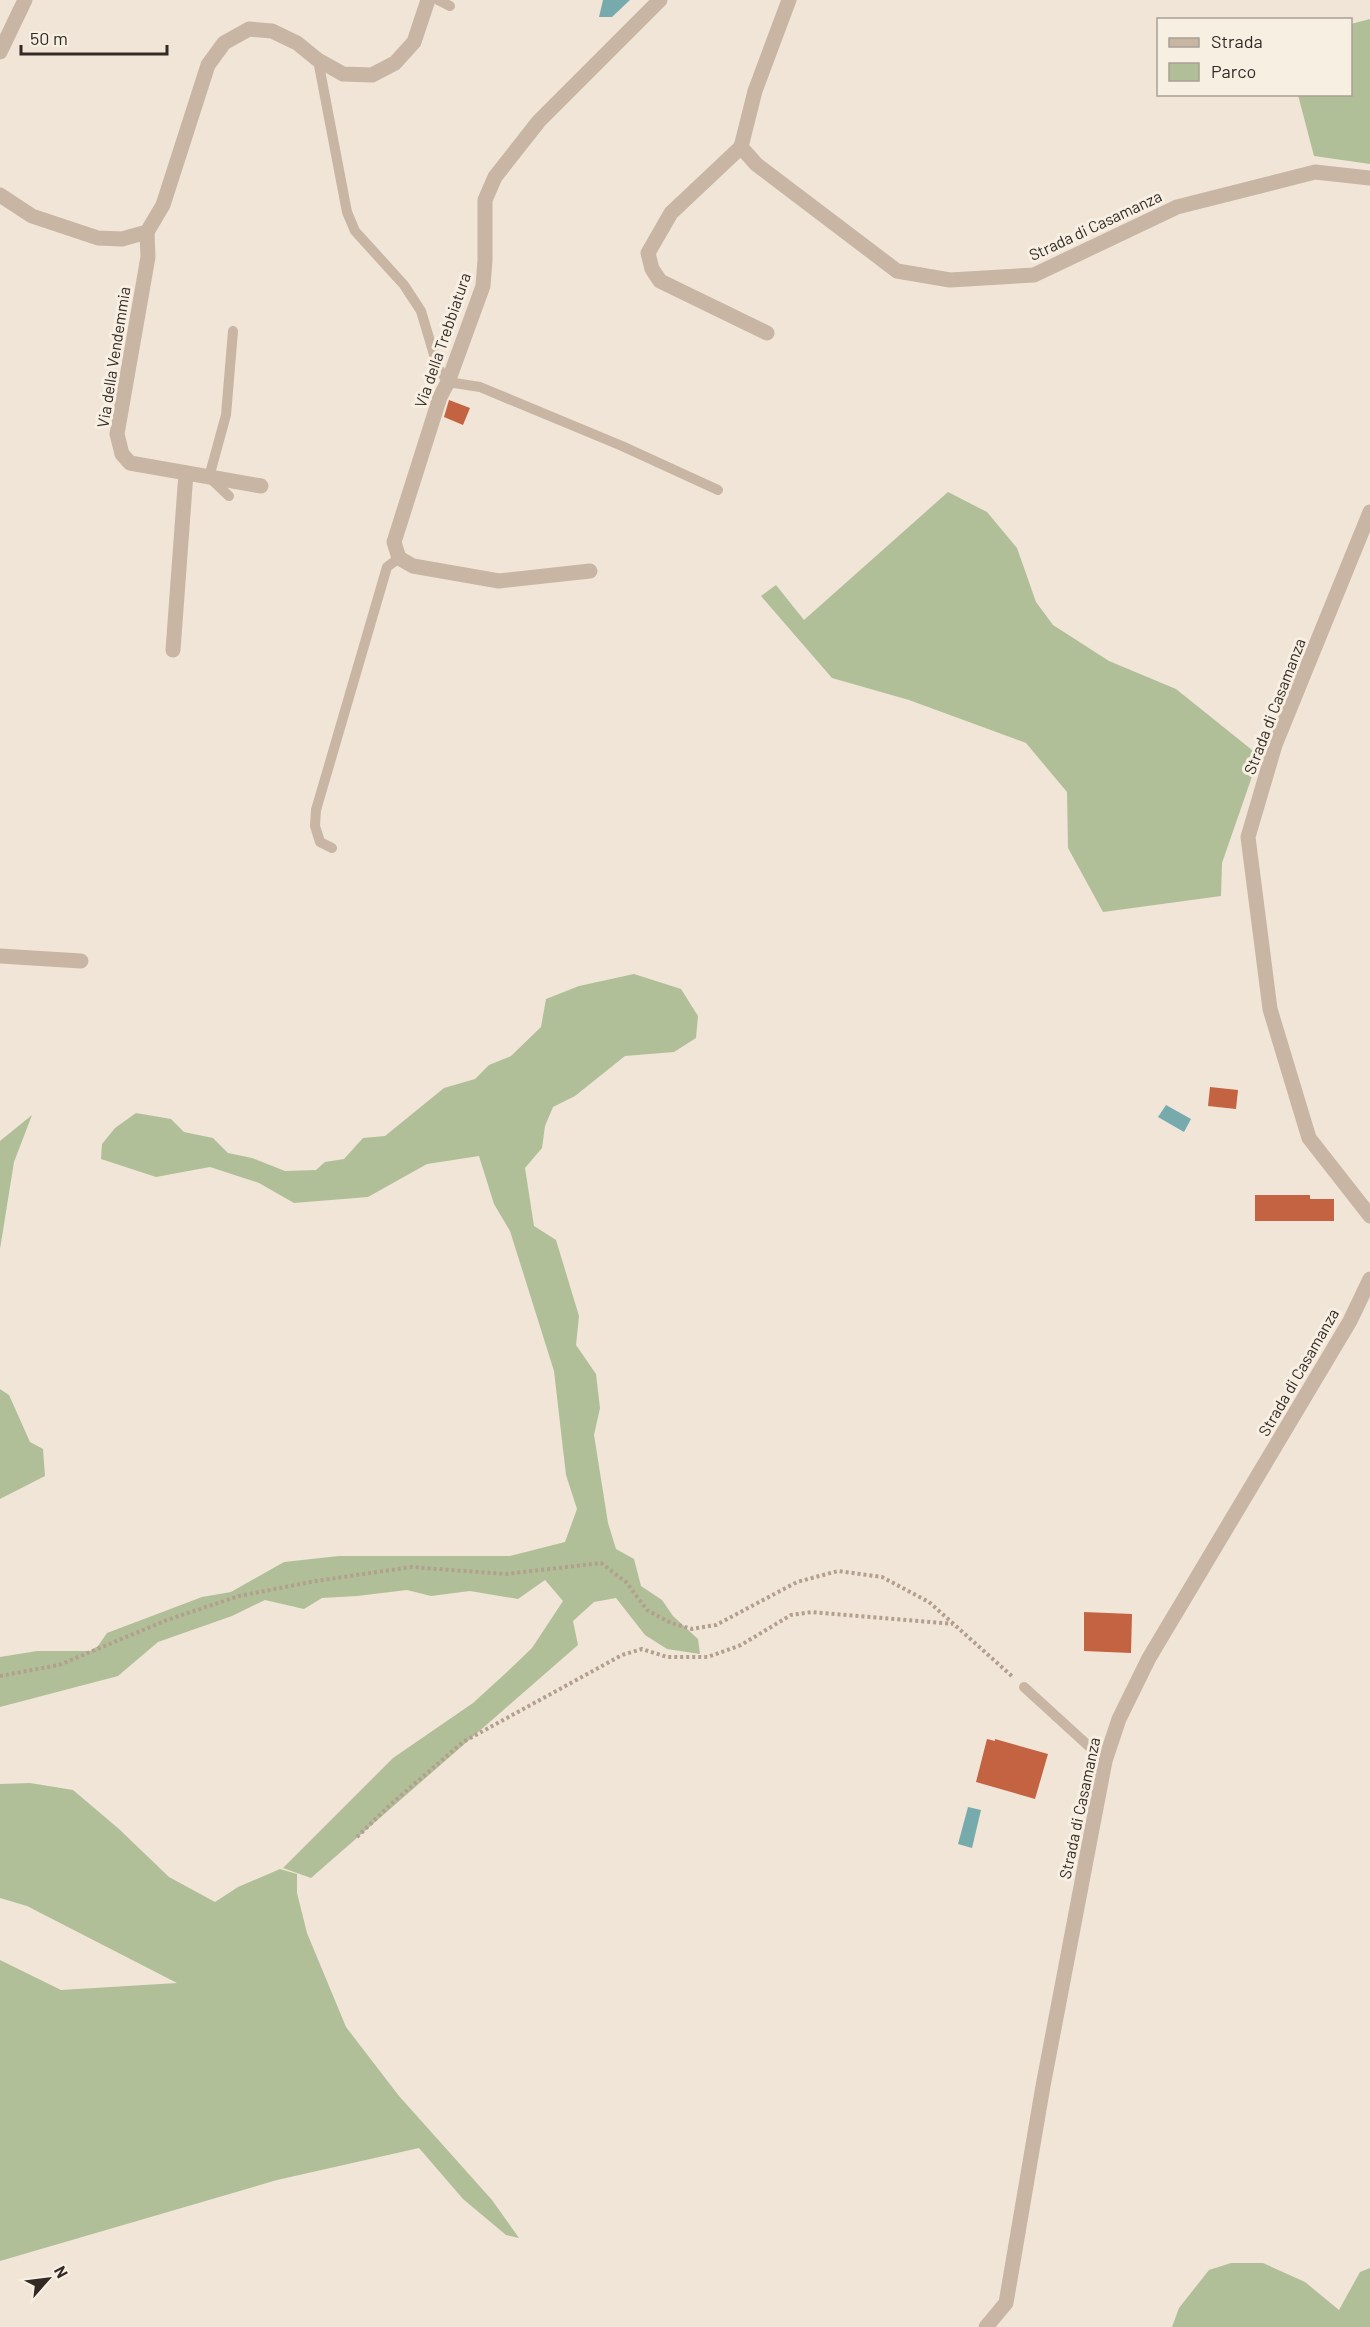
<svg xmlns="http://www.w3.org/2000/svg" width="1370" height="2327" viewBox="0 0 1370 2327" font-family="Barlow,sans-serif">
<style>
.green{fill:#b1bf98}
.water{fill:#77aaad}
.building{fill:#c46342}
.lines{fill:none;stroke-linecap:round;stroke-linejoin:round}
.path{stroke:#b39f8e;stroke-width:4;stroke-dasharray:3 3;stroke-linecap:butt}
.lane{stroke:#c8b5a4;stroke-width:10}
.street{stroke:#c8b5a4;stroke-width:15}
.labels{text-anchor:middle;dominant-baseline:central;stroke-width:6;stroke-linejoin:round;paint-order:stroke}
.street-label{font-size:16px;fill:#332a25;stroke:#f8efe3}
</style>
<rect width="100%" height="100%" fill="#f0e5d7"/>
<g class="green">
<path d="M1370,19V164L1314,156L1298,95L1350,94L1351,24Z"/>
<path d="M948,492L987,512L1017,548L1036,602L1053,625L1109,661L1176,689L1252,750L1257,762L1222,863L1221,896L1103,912L1068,848L1067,792L1026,743L909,700L832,678L761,596L776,585L804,620Z"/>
<path d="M634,974L681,989L698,1016L696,1038L674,1052L625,1056L575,1096L553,1107L545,1126L542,1148L525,1168L534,1226L556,1240L579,1316L576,1345L596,1374L600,1408L594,1435L608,1523L616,1549L634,1559L641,1586L662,1600L673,1616L698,1639L700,1654L667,1649L645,1635L616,1598L594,1602L573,1621L578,1645L311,1878L283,1868L393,1758L473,1703L507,1672L532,1648L563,1601L545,1580L518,1599L470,1591L431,1596L407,1590L357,1596L322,1598L304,1609L265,1600L232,1616L158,1642L118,1676L0,1707V1657L37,1651H90L98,1646L107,1633L202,1597L231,1592L284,1562L339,1556H510L565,1542L577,1509L566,1475L554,1371L510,1231L494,1204L479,1156L427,1164L368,1197L294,1203L259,1183L210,1167L156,1177L101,1159L102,1144L115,1128L136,1113L171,1119L184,1132L213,1138L228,1153L252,1158L285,1171L316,1170L325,1162L344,1159L363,1138L385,1136L444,1088L475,1079L489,1065L511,1056L541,1027L546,999L579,986Z"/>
<path d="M32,1115L14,1162L0,1249V1141Z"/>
<path d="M0,1389L9,1395L30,1442L43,1449L45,1476L0,1499Z"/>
<path d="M30,1783L73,1790L119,1829L169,1877L215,1902L238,1887L280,1869L297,1874V1893L307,1933L346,2027L399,2096L492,2200L519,2238L506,2235L463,2199L419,2148L277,2180L0,2261V1960L61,1990L177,1983L27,1906L0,1898V1784Z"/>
<path d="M1231,2263H1263L1305,2282L1339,2310L1360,2272L1370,2268V2327H1172L1179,2308L1209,2270Z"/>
</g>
<g class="water">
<path d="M603,0H630L612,17H599Z"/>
<path d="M1166,1105L1191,1119L1184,1132L1158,1117Z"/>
<path d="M968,1807L981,1810L972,1848L958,1844Z"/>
</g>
<g class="building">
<path d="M449,400L470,408L463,425L444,417Z"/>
<path d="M1210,1087L1238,1090L1236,1109L1208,1106Z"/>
<path d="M1255,1195H1310V1199H1334V1221H1255Z"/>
<path d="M1084,1612L1132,1614L1131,1653L1084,1651Z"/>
<path d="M987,1739L995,1741V1739L1048,1754L1035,1799L976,1782Z"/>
</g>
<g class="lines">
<g class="path">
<path d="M0,1676L59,1665L167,1620L239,1596L316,1581L411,1567L506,1574L601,1563L626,1582L647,1610L671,1623L692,1629L716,1625L797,1582L838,1571L882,1577L929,1602L1014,1678"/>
<path d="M357,1837L391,1804L463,1742L622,1655L642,1649L667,1657H708L741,1645L791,1615L812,1612L953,1624"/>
</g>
<g class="lane">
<path d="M438,0L450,6"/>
<path d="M318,60L347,212L355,231L404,285L421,311L438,368L448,382L480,387L622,446L718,490"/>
<path d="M229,496L209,477L226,415L233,331"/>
<path d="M332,848L320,842L315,826L316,810L387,567L399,558"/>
<path d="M1024,1687L1105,1761"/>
</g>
<g class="street">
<path d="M789,0L755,91L741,147L756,164L897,271L950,280L1034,275L1177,207L1315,172L1370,178"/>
<path d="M0,52L25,0"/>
<path d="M741,147L671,213L648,253L652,269L660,281L767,333"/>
<path d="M0,195L32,216L98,238L122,239L147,232L163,205L208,65L224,43L249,29L272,31L297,43L318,60L343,74L372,75L395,63L414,42L428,0"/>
<path d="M147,232L148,257L117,434L122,454L130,463L261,486"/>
<path d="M1370,512L1275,745L1248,837L1270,1009L1309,1138L1370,1216"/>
<path d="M590,571L499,581L413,566L399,558L394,542L440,397L448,382L483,286L485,260V200L495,177L539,121L660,0"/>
<path d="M173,650L186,473"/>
<path d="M0,956L81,961"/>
<path d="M986,2327L1006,2303L1043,2086L1105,1761L1119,1719L1149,1658L1350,1321L1370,1279"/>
</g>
</g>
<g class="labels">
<g class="street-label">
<text transform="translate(1095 225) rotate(-25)">Strada di Casamanza</text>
<text transform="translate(442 340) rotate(-71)">Via della Trebbiatura</text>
<text transform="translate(113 357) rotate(-81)">Via della Vendemmia</text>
<text transform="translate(1274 706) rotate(-69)">Strada di Casamanza</text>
<text transform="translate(1298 1372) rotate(-60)">Strada di Casamanza</text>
<text transform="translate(1079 1808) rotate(-78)">Strada di Casamanza</text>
</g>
</g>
<rect x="1157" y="18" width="195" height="78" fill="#f8efe3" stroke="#a9a097" stroke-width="1.5"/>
<rect x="1169" y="38" width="30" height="9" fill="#c8b5a4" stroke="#a9a097" stroke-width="1.5"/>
<text x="1211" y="48" font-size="18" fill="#332a25">Strada</text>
<rect x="1169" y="63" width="30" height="18" fill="#b1bf98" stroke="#a9a097" stroke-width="1.5"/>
<text x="1211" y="78" font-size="18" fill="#332a25">Parco</text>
<g transform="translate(48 2279) rotate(62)" stroke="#f8efe3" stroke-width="4.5" paint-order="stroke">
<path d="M0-4.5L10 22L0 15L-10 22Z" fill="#332a25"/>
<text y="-9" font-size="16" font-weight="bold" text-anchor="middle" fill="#332a25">N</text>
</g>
<path d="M21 45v9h146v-9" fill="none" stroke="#332a25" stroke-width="3"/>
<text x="30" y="45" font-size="18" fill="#332a25" stroke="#f8efe3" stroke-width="4.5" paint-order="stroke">50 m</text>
</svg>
